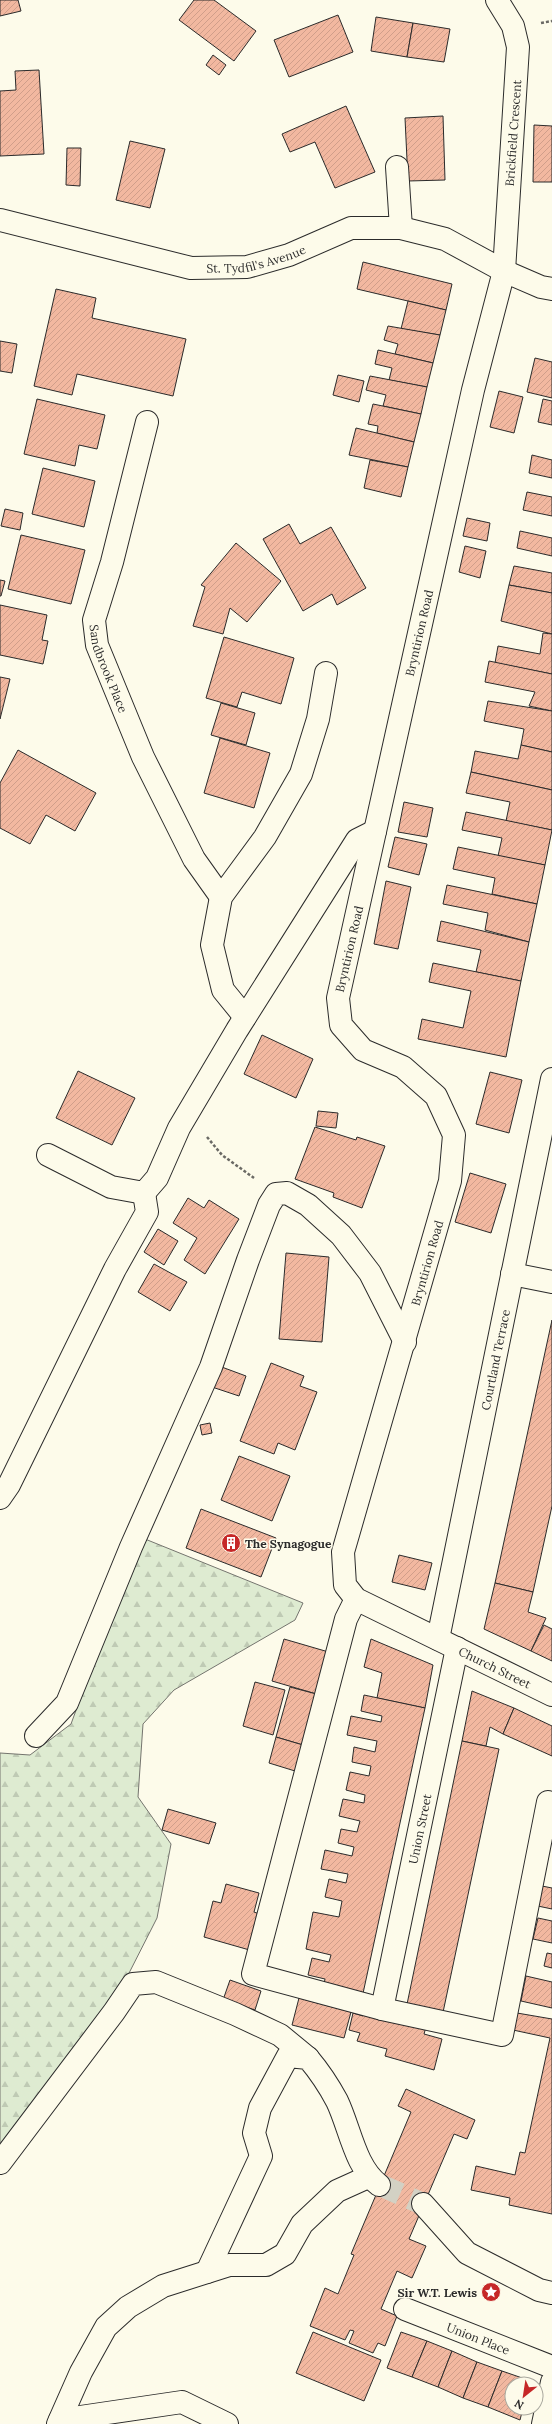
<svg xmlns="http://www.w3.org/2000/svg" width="552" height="2424" viewBox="0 0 552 2424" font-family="Lora,serif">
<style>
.forest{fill:url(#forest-firs);stroke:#74746e}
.building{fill:url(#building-hatch);stroke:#2b2b2b}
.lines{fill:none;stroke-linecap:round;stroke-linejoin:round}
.minor-tunnel{stroke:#d3d1c4;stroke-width:22;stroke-dasharray:22 11;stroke-linecap:butt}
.minor-casing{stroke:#2b2b2b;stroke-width:24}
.path{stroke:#6a6964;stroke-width:2.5;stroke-dasharray:3 2;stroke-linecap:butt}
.minor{stroke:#fdfbea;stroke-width:22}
.labels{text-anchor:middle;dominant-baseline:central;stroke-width:3;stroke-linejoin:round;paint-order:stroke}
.street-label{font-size:12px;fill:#2b2b2b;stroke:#fdfbea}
.poi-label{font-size:12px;font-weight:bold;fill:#2b2b2b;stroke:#fdfbea;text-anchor:start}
</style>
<defs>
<pattern id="forest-firs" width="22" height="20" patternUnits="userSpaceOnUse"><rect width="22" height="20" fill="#deebd1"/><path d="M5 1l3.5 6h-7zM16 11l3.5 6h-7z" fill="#bfcab4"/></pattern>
<pattern id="building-hatch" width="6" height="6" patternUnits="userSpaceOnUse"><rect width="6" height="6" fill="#f2b8a0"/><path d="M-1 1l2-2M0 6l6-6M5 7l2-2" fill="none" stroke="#d09e8a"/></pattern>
</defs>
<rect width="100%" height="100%" fill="#fdfbea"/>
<path class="forest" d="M145,1539L303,1603L295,1620L174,1690L143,1724L138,1797L171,1844L157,1918L124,1983L0,2145V1753L30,1755L71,1724L93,1664Z"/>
<g class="building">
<path d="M0,0H18L21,11L0,16Z"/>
<path d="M194,0H214L256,31L234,61L179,20Z"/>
<path d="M338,15L353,52L289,77L274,40Z"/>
<path d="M376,17L413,23L407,57L371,51Z"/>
<path d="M413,23L450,29L444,62L407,57Z"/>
<path d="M213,55L226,65L219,75L206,65Z"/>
<path d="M39,70L44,154L0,156V91L16,90L15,71Z"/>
<path d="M346,106L375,172L335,188L315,142L290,152L282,134Z"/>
<path d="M443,116L445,180L408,181L405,118Z"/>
<path d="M534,125L552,126V182H533Z"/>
<path d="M130,141L165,149L150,208L116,200Z"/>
<path d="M67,148H81L80,186L66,185Z"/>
<path d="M363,262L452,284L446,310L357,289Z"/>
<path d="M56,289L96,298L92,318L186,339L173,396L77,374L72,395L34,386Z"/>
<path d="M408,301L446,310L440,335L401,329Z"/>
<path d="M388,326L440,335L433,363L395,354L398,344L384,340Z"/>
<path d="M0,341L17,344L12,373L0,371Z"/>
<path d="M378,350L433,363L427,387L389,380L392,368L375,364Z"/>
<path d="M535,358L552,362V398L527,392Z"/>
<path d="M338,375L364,381L359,402L333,395Z"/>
<path d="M370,376L427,387L421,414L383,406L386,395L366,390Z"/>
<path d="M499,391L523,397L514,433L490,427Z"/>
<path d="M37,399L105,415L97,449L79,445L75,466L24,454Z"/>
<path d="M543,399L552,401V425L538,422Z"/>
<path d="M373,404L421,414L414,442L377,433L378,426L368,424Z"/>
<path d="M356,428L414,442L408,467L349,455Z"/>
<path d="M532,455L552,460V478L529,473Z"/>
<path d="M370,460L408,467L401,497L364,488Z"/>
<path d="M43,468L95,481L84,527L32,514Z"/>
<path d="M527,492L552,497V516L523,510Z"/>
<path d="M5,509L23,513L20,530L1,526Z"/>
<path d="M467,518L490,523L487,541L463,536Z"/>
<path d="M289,524L300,544L331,527L366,588L337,605L332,594L303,611L263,539Z"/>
<path d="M520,531L552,538V556L517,548Z"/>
<path d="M21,535L85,550L71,604L8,589Z"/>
<path d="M236,543L281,581L247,622L230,608L223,634L193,626L205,587L201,585Z"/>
<path d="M465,546L486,551L480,578L459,572Z"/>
<path d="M514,566L552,573V593L509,585Z"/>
<path d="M0,580L5,581L1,596H0Z"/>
<path d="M509,585L552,593V634L501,621Z"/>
<path d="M0,605L47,615L42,640L48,641L43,664L0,655Z"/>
<path d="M543,633L552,634V674L495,663L498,646L540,654Z"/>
<path d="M224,637L294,658L281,704L242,692L237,707L206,698Z"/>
<path d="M489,661L552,674V711L529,706L535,692L485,682Z"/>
<path d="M0,677L10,679L0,719Z"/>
<path d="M488,701L552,711V752L521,745L524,729L484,721Z"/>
<path d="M221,703L255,713L246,745L211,735Z"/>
<path d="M220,738L270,753L254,808L204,793Z"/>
<path d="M521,745L552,752V790L471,772L475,751L518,759Z"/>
<path d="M18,750L96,793L75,831L46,815L30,844L0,828V783Z"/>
<path d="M471,772L552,790V830L506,821L510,802L466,793Z"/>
<path d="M404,802L433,808L427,837L398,832Z"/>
<path d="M466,812L552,830L545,865L498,856L502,838L462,830Z"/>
<path d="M395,837L427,844L419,875L388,867Z"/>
<path d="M458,847L545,865L537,904L492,894L495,878L453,869Z"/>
<path d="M386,881L411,887L398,949L374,944Z"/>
<path d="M447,885L537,904L529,942L485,930L488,913L443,904Z"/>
<path d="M441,921L529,942L521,981L476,972L481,950L437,941Z"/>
<path d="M433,963L521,981L506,1057L418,1039L422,1019L463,1028L471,991L429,982Z"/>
<path d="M262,1035L313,1059L296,1098L244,1074Z"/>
<path d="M78,1071L135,1098L112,1145L56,1118Z"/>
<path d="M490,1072L522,1080L509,1133L476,1124Z"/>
<path d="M318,1111L338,1113L336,1128L316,1126Z"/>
<path d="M315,1127L356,1140L357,1137L385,1146L362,1208L333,1197L334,1193L295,1179Z"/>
<path d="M470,1173L506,1184L491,1233L455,1222Z"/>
<path d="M188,1198L204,1208L209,1200L239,1219L205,1274L184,1260L197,1238L173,1223Z"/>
<path d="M158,1229L178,1241L164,1265L144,1252Z"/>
<path d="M286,1253L329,1257L322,1342L279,1339Z"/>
<path d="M154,1264L187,1282L170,1311L138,1292Z"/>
<path d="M552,1320V1506L533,1592L495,1583Z"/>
<path d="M271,1363L304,1376L300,1386L317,1392L295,1450L278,1443L274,1454L240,1441Z"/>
<path d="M219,1366L246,1376L239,1396L212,1387Z"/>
<path d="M210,1423L212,1433L202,1435L200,1425Z"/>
<path d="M239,1456L290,1476L272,1521L221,1500Z"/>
<path d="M201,1509L276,1538L261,1577L186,1548Z"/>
<path d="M399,1555L432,1563L425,1590L392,1582Z"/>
<path d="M495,1583L533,1592L528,1612L546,1618L531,1651L484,1629Z"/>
<path d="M544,1625L552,1629V1661L531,1651Z"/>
<path d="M284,1639L332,1653L320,1695L272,1681Z"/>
<path d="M371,1639L433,1665L425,1708L377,1698L382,1673L364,1667Z"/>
<path d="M255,1682L285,1690L273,1735L243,1726Z"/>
<path d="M290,1687L320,1695L303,1745L276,1737Z"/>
<path d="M472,1691L514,1708L503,1734L490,1727L486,1746L462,1741Z"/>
<path d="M364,1695L425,1708L362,1998L323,1989L325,1979L308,1975L312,1958L329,1962L331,1955L306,1949L313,1912L339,1917L342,1901L325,1897L329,1879L346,1883L348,1874L321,1869L325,1850L352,1856L354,1847L338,1843L341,1829L357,1832L360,1821L339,1816L343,1799L364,1803L365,1795L346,1790L350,1772L369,1776L371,1766L352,1762L354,1747L375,1752L377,1741L347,1735L351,1716L381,1722L382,1716L361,1711Z"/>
<path d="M514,1708L552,1726V1756L503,1734Z"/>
<path d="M276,1737L303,1745L295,1771L269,1763Z"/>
<path d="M462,1741L499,1749L442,2017L406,2009Z"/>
<path d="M168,1809L216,1823L209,1844L162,1830Z"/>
<path d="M226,1884L259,1893L254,1912L262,1915L253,1951L204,1937L213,1901L221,1903Z"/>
<path d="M537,1885L552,1888V1909L533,1905Z"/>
<path d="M538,1918L552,1921V1943L533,1939Z"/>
<path d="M547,1953L552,1954V1968L544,1966Z"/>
<path d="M526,1976L552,1982V2008L521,2001Z"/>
<path d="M230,1980L261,1991L255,2010L223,2000Z"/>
<path d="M299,1998L351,2012L344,2038L292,2025Z"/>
<path d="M365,2010L426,2027L424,2034L442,2039L434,2070L385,2056L387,2049L357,2041L360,2033L349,2030L353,2013L363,2016Z"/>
<path d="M517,2013L552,2019V2214L509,2205L510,2198L471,2190L476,2166L515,2175L520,2152L525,2153L550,2038L513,2030Z"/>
<path d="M406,2089L475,2120L467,2139L454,2134L409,2239L426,2246L412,2278L397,2271L381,2309L397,2316L385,2346L378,2343L373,2353L349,2343L354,2331L350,2330L345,2340L310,2326L325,2288L338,2294L354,2255L351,2254L411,2112L398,2106Z"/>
<path d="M313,2332L381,2360L364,2401L296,2373Z"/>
<path d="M401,2332L427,2341L412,2377L387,2368Z"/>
<path d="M427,2341L452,2351L438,2387L412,2377Z"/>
<path d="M452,2351L477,2362L463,2398L438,2387Z"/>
<path d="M477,2362L502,2371L488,2407L463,2398Z"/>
<path d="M502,2371L528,2380L527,2384H512V2408H523L520,2420L488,2407Z"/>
</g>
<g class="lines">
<path class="minor-tunnel" d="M380,2185L423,2204"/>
<defs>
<g id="minor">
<path id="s1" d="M497,0L513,26L518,47L504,271L473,390L338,998L341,1025L363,1050L403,1067L436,1096L454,1135L450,1181L343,1552L345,1585L356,1599L552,1695"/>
<path d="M397,167L401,228"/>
<path id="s2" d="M0,220L191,268L247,267L289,255L351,228H401L445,239L504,271L541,287L552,289"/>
<path id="s3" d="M147,422L112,562L94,620L97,645L143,757L194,859L221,897"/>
<path d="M245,1017L223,990L212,945L221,897L265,837L301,774L318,719L326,673"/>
<path d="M48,1155L111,1187L144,1193L157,1178L179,1128L237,1030L357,840L375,831"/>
<path d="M512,1274L552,1282"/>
<path d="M0,1498L9,1485L115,1269L147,1212L144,1193"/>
<path d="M356,1599L346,1619L253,1974L382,2009L502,2035L548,1802"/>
<path id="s4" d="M438,1639L552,1079"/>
<path d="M36,1736L67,1703L131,1547L211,1367L248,1260L269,1205L276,1194L287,1193L308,1205L341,1235L370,1273L405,1342"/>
<path id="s5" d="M382,2009L457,1648"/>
<path d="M0,2163L114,2012L133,1984L156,1982L235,2014L280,2035L308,2058"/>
<path d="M423,2204L467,2253L539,2290L552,2293"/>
<path d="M207,2272L261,2156L254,2133L260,2108L288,2056L308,2058C319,2071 329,2086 337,2101C350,2128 355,2167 379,2185"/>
<path id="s6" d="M405,2309L552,2367"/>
<path d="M60,2420L182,2402L227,2424"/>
<path d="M58,2424L81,2372L106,2327L128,2307L163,2286L229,2265H266L285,2254L302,2224L337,2191L368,2177"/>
<path d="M543,2424L552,2382"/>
</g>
</defs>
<use href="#minor" class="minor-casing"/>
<g class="path">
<path d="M541,23L552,21"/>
<path d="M207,1137L222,1155L254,1178"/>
</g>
<use href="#minor" class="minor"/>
</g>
<defs>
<symbol id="building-disc" viewBox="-11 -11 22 22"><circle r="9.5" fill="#c62828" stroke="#fdfbea"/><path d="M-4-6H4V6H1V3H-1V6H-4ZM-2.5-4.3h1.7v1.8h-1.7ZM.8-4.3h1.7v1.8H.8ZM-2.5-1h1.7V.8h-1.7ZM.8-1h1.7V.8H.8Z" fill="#fff"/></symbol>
<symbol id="sight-disc" viewBox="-11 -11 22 22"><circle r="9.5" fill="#c62828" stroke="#fdfbea"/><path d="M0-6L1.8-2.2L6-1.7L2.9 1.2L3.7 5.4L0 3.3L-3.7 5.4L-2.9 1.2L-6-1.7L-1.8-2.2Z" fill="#fff"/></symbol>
</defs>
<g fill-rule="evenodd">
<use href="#building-disc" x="220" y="1532" width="22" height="22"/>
<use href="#sight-disc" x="480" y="2281" width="22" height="22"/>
</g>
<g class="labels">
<g class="street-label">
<text transform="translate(513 133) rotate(-86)">Brickfield Crescent</text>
<text stroke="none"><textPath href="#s2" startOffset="263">St. Tydfil's Avenue</textPath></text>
<text transform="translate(419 633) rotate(-77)">Bryntirion Road</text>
<text stroke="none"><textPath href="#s3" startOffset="256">Sandbrook Place</textPath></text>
<text transform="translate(349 949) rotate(-77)">Bryntirion Road</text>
<text transform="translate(427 1263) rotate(-74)">Bryntirion Road</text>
<text stroke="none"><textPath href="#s4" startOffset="285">Courtland Terrace</textPath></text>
<text stroke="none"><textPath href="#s1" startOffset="1851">Church Street</textPath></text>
<text stroke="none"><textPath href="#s5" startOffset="184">Union Street</textPath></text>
<text stroke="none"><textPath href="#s6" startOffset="79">Union Place</textPath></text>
</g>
<g class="poi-label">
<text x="245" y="1543">The Synagogue</text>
<text x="477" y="2292" text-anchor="end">Sir W.T. Lewis</text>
</g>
</g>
<g transform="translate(524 2396) rotate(210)"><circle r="19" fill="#fdfbea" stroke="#a9a89e"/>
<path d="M0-3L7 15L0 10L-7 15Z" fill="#c62828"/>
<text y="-6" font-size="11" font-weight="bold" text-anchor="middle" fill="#2b2b2b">N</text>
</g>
</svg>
